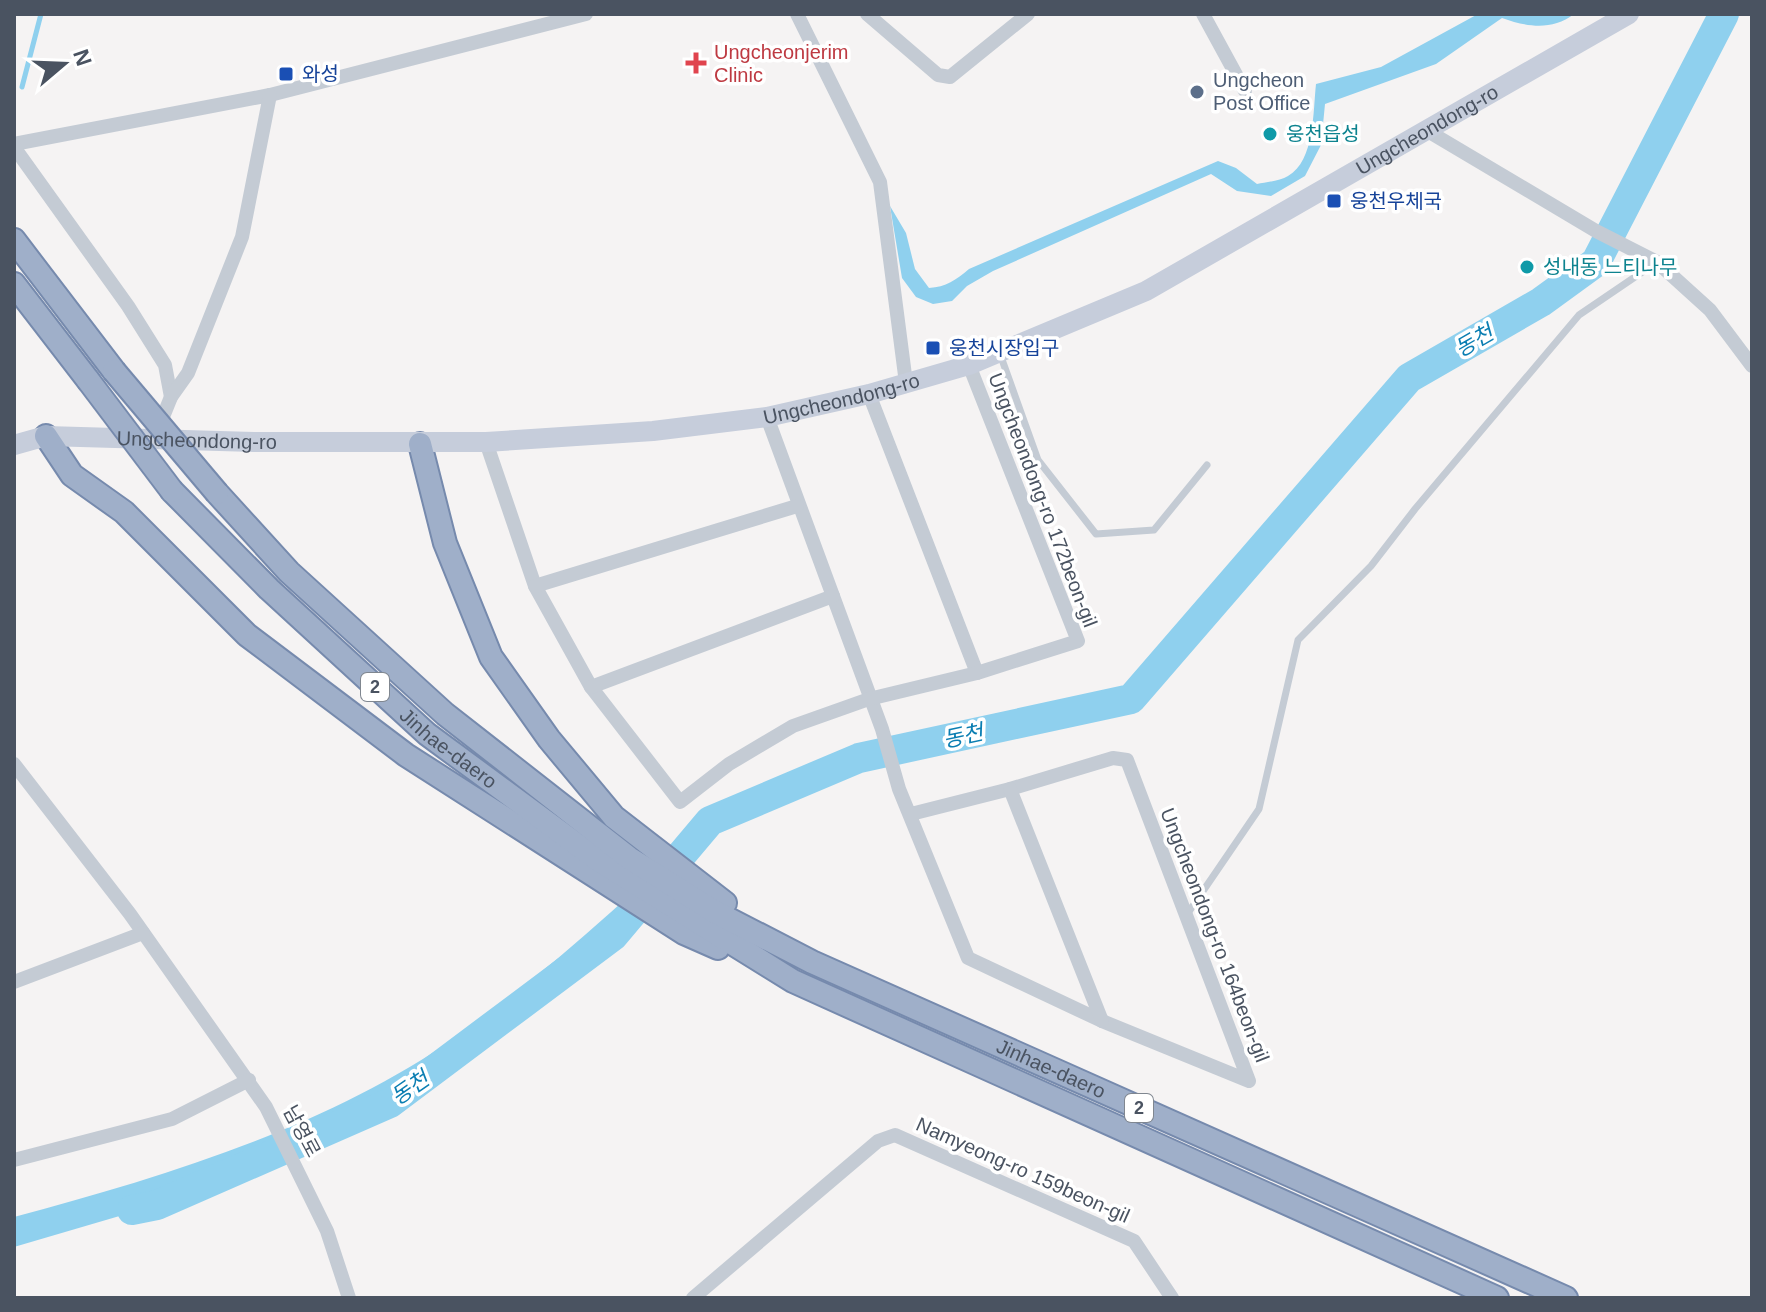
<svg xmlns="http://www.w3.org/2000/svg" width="1766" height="1312" viewBox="0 0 1766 1312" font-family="Arial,'Noto Sans KR',sans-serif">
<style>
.water{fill:#8fd0ee}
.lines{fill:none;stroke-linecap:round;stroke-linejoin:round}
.stream{stroke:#8fd0ee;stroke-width:5}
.river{stroke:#8fd0ee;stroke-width:30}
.trunk-casing{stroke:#768aad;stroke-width:26}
.service{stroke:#c4cbd4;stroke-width:7}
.minor{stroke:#c4cbd4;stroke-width:14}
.secondary{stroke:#c6cddb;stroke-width:20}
.trunk{stroke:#9fafc9;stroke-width:22}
.trunk-bridge-casing{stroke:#768aad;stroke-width:26;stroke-linecap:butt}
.trunk-bridge{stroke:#9fafc9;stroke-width:22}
.health-dot{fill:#e0444e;stroke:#fff;stroke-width:3}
.transit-dot{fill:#1a4fb4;stroke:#fff;stroke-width:3}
.service-dot{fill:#5c6f8a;stroke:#fff;stroke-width:3}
.culture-dot{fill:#0f9aa8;stroke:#fff;stroke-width:3}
.labels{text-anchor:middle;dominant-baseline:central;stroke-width:7;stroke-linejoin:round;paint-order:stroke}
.shield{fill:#fff;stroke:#808790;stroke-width:2}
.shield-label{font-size:18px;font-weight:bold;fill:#4a5361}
.health-label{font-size:20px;fill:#be3a42;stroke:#fff;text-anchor:start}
.transit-label{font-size:20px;fill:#164399;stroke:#fff;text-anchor:start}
.service-label{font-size:20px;fill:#4e5e75;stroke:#fff;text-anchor:start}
.street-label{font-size:20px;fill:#4a5361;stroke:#fff}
.culture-label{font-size:20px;fill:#0d838f;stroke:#fff;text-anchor:start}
.water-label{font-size:22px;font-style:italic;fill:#0b7eb2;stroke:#fff}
</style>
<rect width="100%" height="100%" fill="#f5f3f3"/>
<g class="water">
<path d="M1478,14H1574C1552,31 1527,27 1502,18L1436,64L1325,104L1321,145L1305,176L1271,196L1237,191L1211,174L993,271L967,286L952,301L933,304L916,297L902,278L890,206L906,233L915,269L929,288C946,287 956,280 969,269L1218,161L1236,168L1257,184C1266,182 1280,181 1288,176C1315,161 1313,110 1316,84L1381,67Z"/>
<path d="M710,821L613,936L390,1103L157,1205L14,1247V1217C163,1177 328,1127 456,1037C547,973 629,897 710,821Z"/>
</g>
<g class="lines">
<path class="stream" d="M22,87L41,14"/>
<path class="river" d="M132,1210L157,1205L390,1103L613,936L710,821L859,758L1131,699L1409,378L1541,302L1596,262L1724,14"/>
<defs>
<g id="trunk">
<path d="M14,240L114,371"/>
<path d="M14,284L88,380"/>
<path d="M46,436L72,475L124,512L247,635L406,755L684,933L718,948"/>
<path d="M420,444L445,543L491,657L549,739L614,817L725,903"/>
<path id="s2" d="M172,491L269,589L427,734L598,860L793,981L1497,1298"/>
<path id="s3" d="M217,493L289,572L445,714L629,858L715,912L812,962L1566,1298"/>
</g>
</defs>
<use href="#trunk" class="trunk-casing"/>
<g class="service">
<path d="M1000,354L1038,460L1096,534L1154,530L1207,465"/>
<path d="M1188,913L1259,809L1298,640L1371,566L1415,509L1579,315L1657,262"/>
</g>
<g class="minor">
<path d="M797,14L880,182L906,383"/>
<path d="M867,14L938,75L950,77L1028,14"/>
<path d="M1203,14L1245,91"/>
<path d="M1426,130L1596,231L1657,262L1710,310L1752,366"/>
<path d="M14,144L270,95L586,14"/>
<path d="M14,147L128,306L165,365L171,397"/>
<path d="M869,394L977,673"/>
<path d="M767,417L882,729L899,789L968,958L1102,1021L1249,1081L1127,760L1113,758L1010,789L911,814"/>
<path d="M158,429L171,397L188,373L242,237L270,95"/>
<path d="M486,442L535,586L591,687L680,802L729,764L793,726L869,699L977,673L1078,641L969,365"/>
<path d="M535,586L797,506"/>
<path d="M591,687L833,596"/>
<path d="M14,764L130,914L266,1107L327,1231L349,1298"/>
<path d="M1010,789L1102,1021"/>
<path d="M14,982L143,933"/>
<path d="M14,1160L172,1119L249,1080"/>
<path d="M693,1298L878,1141L895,1135L1134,1241L1172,1298"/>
</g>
<path class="secondary" id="s1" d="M14,445L46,436L254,442H486L653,431L767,417L869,394L969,365L1146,291L1629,14"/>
<use href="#trunk" class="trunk"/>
<defs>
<g id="trunk-bridge">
<path d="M114,371L217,493"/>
<path d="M88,380L172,491"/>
</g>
</defs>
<use href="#trunk-bridge" class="trunk-bridge-casing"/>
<use href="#trunk-bridge" class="trunk-bridge"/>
</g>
<path class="health-dot" d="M692 51h8v8h8v8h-8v8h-8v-8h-8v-8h8z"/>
<g class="transit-dot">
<rect x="278" y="66" width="16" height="16" rx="4"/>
<rect x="1326" y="193" width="16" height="16" rx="4"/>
<rect x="925" y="340" width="16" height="16" rx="4"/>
</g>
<circle class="service-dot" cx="1197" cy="92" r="8"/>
<g class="culture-dot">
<circle cx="1270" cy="134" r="8"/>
<circle cx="1527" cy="267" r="8"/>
</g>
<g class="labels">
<g class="shield">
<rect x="361" y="673" width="28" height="28" rx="6"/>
<rect x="1125" y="1094" width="28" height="28" rx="6"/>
</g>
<g class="shield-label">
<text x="375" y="687">2</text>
<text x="1139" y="1108">2</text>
</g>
<g class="health-label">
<text x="714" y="52">Ungcheonjerim<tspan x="714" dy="23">Clinic</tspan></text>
</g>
<g class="transit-label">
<text x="302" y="74">와성</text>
<text x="1350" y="201">웅천우체국</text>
<text x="949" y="348">웅천시장입구</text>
</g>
<g class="service-label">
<text x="1213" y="80">Ungcheon<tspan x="1213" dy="23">Post Office</tspan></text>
</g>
<g class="street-label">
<text stroke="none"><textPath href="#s1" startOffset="1480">Ungcheondong-ro</textPath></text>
<text stroke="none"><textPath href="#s1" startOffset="832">Ungcheondong-ro</textPath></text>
<text stroke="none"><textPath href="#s1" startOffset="184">Ungcheondong-ro</textPath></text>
<text transform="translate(1043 500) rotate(69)">Ungcheondong-ro 172beon-gil</text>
<text stroke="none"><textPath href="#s2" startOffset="378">Jinhae-daero</textPath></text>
<text transform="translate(1215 935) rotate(69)">Ungcheondong-ro 164beon-gil</text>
<text stroke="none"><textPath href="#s3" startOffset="1024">Jinhae-daero</textPath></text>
<text transform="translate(302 1131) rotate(62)">남영로</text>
<text transform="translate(1023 1170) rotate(24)">Namyeong-ro 159beon-gil</text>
</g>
<g class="culture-label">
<text x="1286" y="134">웅천읍성</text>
<text x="1543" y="267">성내동 느티나무</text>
</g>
<g class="water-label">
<text transform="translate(1474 341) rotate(-30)">동천</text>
<text transform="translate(963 736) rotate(-12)">동천</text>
<text transform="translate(410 1088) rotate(-35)">동천</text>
</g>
</g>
<rect width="1766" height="1312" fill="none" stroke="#4a5361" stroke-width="32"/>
<g transform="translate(64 64) rotate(71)" stroke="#ffffff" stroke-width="6" paint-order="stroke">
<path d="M0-6L14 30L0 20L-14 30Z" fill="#4a5361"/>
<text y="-12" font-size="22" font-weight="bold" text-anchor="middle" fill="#4a5361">N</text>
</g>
</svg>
